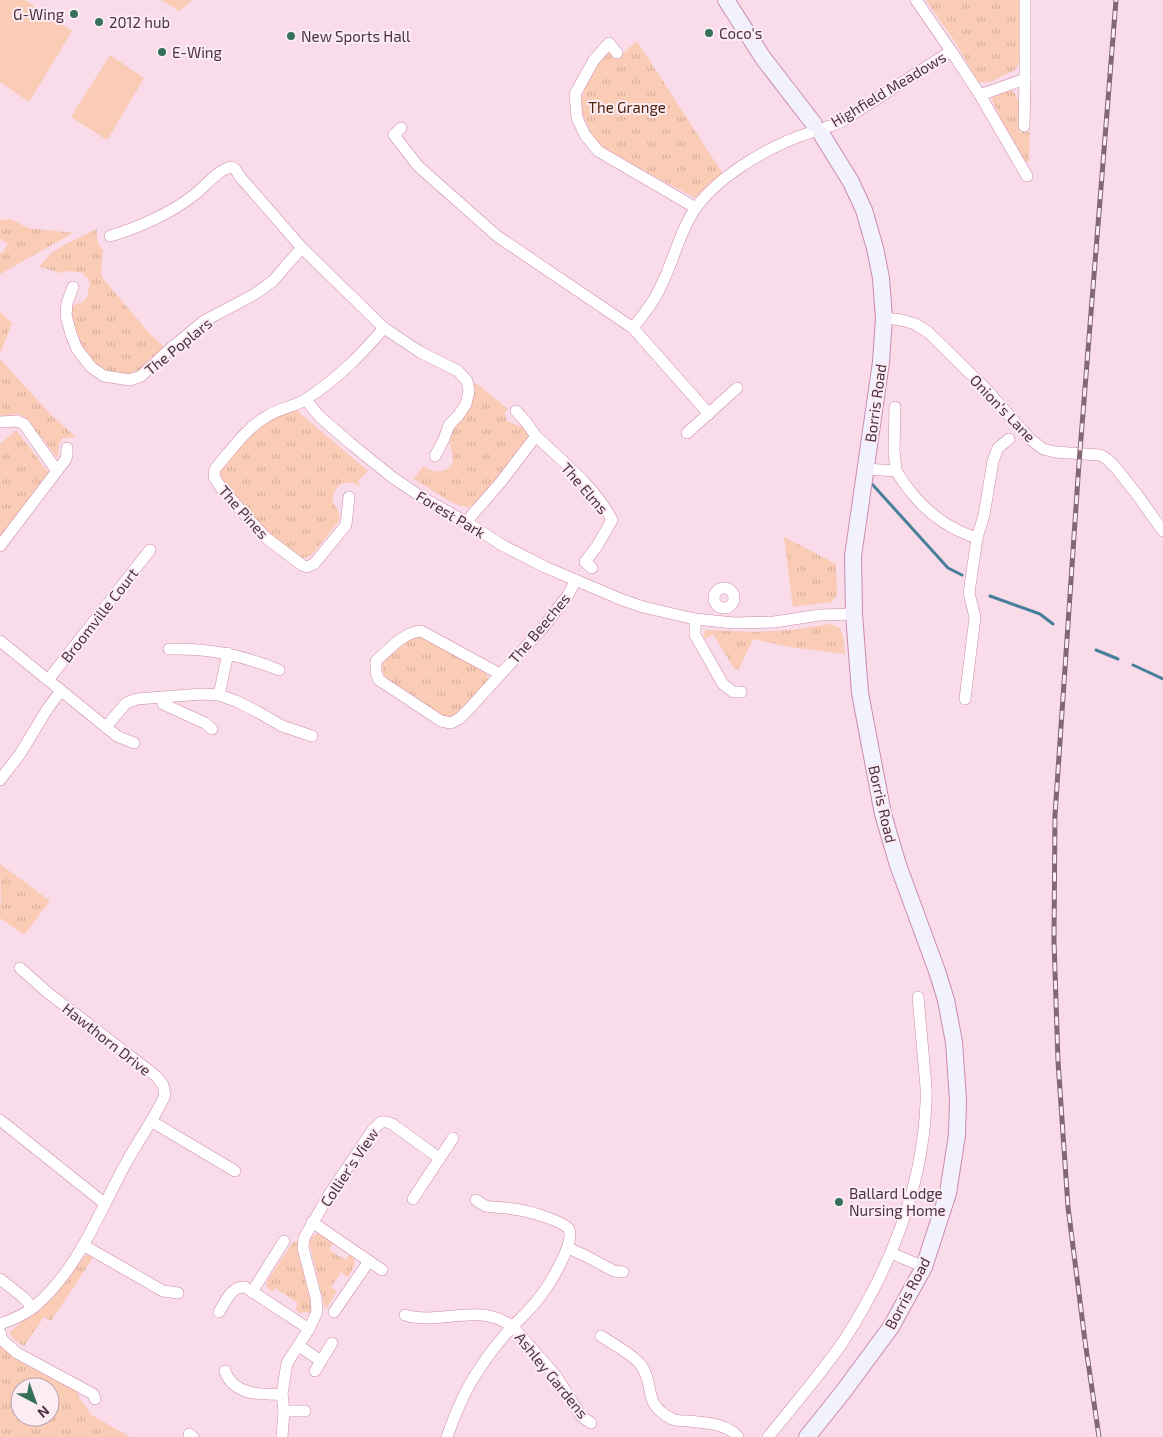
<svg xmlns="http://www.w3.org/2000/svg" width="1163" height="1437" viewBox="0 0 1163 1437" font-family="'Exo 2',sans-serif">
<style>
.grass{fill:url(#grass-tufts);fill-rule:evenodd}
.pitch{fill:#facbb5}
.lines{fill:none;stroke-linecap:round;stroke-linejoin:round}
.stream{stroke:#487f9b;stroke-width:3}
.street-casing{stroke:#cd8aaf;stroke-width:12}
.secondary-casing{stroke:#cd8aaf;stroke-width:18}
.street{stroke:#fff;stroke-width:11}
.secondary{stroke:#f2f2fe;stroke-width:16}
.rail-casing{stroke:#836776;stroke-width:5}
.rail{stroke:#fcedf5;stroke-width:3;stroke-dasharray:9;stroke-linecap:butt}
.poi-dot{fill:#367059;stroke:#fcedf5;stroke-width:2}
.labels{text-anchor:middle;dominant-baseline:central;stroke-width:4;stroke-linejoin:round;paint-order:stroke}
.poi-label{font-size:15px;fill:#4d3141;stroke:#fcedf5;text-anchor:start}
.street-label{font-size:15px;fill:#4d3141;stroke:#fcedf5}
.park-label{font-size:15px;fill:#4f2109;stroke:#fcedf5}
</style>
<defs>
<pattern id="grass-tufts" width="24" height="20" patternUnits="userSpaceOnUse" patternTransform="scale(1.25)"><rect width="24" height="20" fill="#facbb5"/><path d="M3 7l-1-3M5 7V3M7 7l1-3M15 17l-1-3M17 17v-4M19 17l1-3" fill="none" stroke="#d8af9d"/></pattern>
</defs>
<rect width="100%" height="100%" fill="#f9dbea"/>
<g class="grass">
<path d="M927,0H1021L1020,61L1015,70L990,82H978L954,40L926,1Z"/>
<path d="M637,41L723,174L695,198L607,151L592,135L582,113L581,102L585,87L595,68L609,51L617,59Z"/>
<path d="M1010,89C1023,97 1019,118 1019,132H1030L1029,162H1026L1002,121L992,100L994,95Z"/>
<path d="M11,219L28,228L73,233L0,274V253H2L8,244L0,239V220Z"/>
<path d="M97,229C96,237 97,244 103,250L101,274L104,280L150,334L164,347C156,355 148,366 138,372C132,375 122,375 115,374C85,366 78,337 70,310L75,304L83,302L87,297L90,284L87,277L82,273L68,271L62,273L39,267L50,254L66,244Z"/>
<path d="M0,312L12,323L0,354Z"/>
<path d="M0,359L51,415L76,437L63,438L59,443L58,459L26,418L19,414L0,416Z"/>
<path d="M476,383L508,409L505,413L507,421C516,426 527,424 528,437L488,490L475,503L468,508L453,503L414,479L423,466C428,469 435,473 442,471C464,465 445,445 450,434C451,430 454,427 457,424C469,411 475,405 473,386Z"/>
<path d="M295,409L368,471L358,481L360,486C344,479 336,483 332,500C335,507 342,513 339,521L313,554C308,557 304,559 299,557C291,554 286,547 280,542C257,523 238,499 218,477L220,472L249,437L269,421Z"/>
<path d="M16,430L49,473L0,537V444Z"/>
<path d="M784,537L836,564L837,595L831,602L793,607Z"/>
<path d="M830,624L840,628L843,636L845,654L790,647L753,639L739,669L735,670L713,634L705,639L704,634L706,630L756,632L791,630Z"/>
<path d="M416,637H421L485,671L488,677V682L454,717H442L418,698L386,678L381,668C387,653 402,644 416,637Z"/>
<path d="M0,864L50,901L24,935L0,918V903H1Z"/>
<path d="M319,1232L334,1242L329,1250L346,1260L350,1253C359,1261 353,1268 348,1277L341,1272L331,1287L337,1291L326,1309L325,1308L309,1242L312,1237Z"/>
<path d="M293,1242H298L299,1255L311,1304L312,1310L310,1313L303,1312L301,1314L295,1309L298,1303L275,1288L272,1292L266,1286L267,1281Z"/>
<path d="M88,1254L94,1256L51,1321L44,1317L24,1346C18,1343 11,1339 10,1332L21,1322L52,1299L85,1256Z"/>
<path d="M0,1345L24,1364L76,1390L80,1399L87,1408L90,1414L130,1437H0ZM20,1387H50V1417H20Z"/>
</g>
<g class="pitch">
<path d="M0,0H25L72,31L29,102L0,82Z"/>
<path d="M161,0H193L179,11Z"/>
<path d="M110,55L144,78L107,140L71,117Z"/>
</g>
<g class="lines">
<g class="stream">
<path d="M872,484L948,568L962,575"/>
<path d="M990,596L1040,614L1053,624"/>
<path d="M1096,650L1118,659"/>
<path d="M1133,665L1163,679"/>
</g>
<defs>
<g id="street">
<path d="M916,0L951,51"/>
<path d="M617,53L609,43L594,60L575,94L577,118L585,135L598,151L696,208"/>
<path d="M980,95L1027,176"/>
<path d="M1024,126L1025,79"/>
<path d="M826,127L834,125L844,120L951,51L980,95L1025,79V0"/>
<path d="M401,128L394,135L418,166L497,236L633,328L709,414"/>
<path d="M110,236C138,228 171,213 194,195C206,186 216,171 231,167L235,169L241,178L302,248L384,328L420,352L458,371L467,381L469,391L466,404L458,416L449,425L444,439L435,456"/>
<path d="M73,287L67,303L66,315L71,334L77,349L91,367L104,376L130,380L141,376L170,349L204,321L255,294L273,281L284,268L302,248"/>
<path d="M884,318L902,320L915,324L928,332L986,389L1030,439L1043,449L1055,452L1100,455L1107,459L1116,468L1138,496L1163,531"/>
<path d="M633,328C641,317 651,306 657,294C670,271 676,244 688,221C708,180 770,145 812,132"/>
<path d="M306,400L319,416L350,443L392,477L423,498L466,522L502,545L545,567L620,599L643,607L695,619L734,623L774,622L820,615L854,614"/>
<path d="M895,407L894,450L896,471"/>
<path d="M516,411L526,422L536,436"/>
<path d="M0,422L17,421L24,424L57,471"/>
<path d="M687,433L737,388"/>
<path d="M866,469L896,471C902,480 908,489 915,497C931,516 954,531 977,538"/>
<path d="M349,497L346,525L314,564L307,567L302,565L265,537L222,489L214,477L215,469C231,450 247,427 269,415C281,408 297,406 308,398C339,377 360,356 384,328"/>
<path d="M466,522L500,483L536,436C563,462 595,487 612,520L597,546L585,562L592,568"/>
<path d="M0,546L66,459L67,453V448"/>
<circle cx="724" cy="598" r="10"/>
<path d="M695,619V635L723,684L733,692H741"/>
<path d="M0,641L117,736L134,743"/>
<path d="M169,649C210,648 241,655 279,670"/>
<path d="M500,674L421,631C402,633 390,649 376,661V673L379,680L441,721L451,723L460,718L468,710L542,629L568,595L576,580"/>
<path d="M48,680L150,550"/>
<path d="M219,695L228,653"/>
<path d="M161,697L163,704L205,723L212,729"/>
<path d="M965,699L975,617L969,593L977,538L984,515L993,461L998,448L1009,439"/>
<path d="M106,727L126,703L137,699L202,694L219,695L236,701L258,712L282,726L312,736"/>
<path d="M0,780L20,754L48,708L61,691"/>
<path d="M0,1120L104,1203"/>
<path d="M151,1121L235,1171"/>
<path d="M413,1199L453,1138"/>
<path d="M312,1222L382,1270"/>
<path d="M83,1245L163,1291L178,1293"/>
<path d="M568,1248L586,1256L614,1271L623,1272"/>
<path d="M891,1253L924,1267"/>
<path d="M0,1279L23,1297L33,1308"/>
<path d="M252,1292L284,1241"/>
<path d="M219,1312C226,1301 231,1286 245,1287L309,1329"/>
<path d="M334,1312L369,1261"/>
<path d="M405,1315C441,1326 478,1301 513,1327L556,1376L581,1416L591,1423"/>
<path d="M0,1324C12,1320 24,1315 34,1307C78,1270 98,1214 125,1165C137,1142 154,1120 165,1095L163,1085L156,1076L47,992L20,968"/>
<path d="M0,1332L2,1340L17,1353L93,1394L95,1399"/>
<path d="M601,1336C611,1343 634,1355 641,1365C656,1386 641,1403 672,1419C677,1421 683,1421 688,1421C704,1423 727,1423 738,1437"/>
<path d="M299,1346L321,1361"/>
<path d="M225,1371C233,1395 261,1395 282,1394"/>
<path d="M315,1371L332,1343"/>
<path d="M284,1411H305"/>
<path d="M189,1434L193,1437"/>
<path d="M282,1437L284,1411L282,1394L287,1363L309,1329L317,1312L316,1298L303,1248L304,1238L330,1193L372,1131L381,1122H387L392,1124L439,1158"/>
<path d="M447,1437C455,1414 465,1389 480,1368C489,1354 501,1339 513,1326C522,1317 531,1309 539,1298C547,1288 580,1237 567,1227C554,1218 528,1211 513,1209C504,1207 494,1208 486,1206C483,1205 479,1202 476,1200"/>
<path d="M768,1437C793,1406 820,1375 843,1342C889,1271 923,1188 926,1102C927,1090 925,1077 924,1064C922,1042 920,1019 918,997"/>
</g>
<g id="secondary">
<path d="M726,0L763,58L814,124"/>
<path d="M807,1437L843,1392L891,1327L924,1267L948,1193L957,1135L958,1100L954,1042L946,1000L937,971L898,865L883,814L860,693L854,614L853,556L881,362L884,318L881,278L875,248L864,210L851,182L822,135"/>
</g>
</defs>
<use href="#street" class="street-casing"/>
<use href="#secondary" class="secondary-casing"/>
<use href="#street" class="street"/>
<use href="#secondary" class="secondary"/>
<defs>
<path id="rail" d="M1099,1437L1085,1341L1068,1207L1058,1061L1054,941L1055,815L1079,463L1116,0"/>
</defs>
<use href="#rail" class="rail-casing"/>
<use href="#rail" class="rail"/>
</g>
<g class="poi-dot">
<circle cx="74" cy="14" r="5"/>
<circle cx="99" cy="22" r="5"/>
<circle cx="709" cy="33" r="5"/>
<circle cx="291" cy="36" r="5"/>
<circle cx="162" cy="52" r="5"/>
<circle cx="839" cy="1202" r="5"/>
</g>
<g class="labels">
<g class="poi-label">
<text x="64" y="14" text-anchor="end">G-Wing</text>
<text x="109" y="22">2012 hub</text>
<text x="719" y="33">Coco's</text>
<text x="301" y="36">New Sports Hall</text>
<text x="172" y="52">E-Wing</text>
<text x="849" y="1193">Ballard Lodge<tspan x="849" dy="17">Nursing Home</tspan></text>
</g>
<g class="street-label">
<text transform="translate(888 89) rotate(-31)">Highfield Meadows</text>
<text transform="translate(178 346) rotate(-39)">The Poplars</text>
<text transform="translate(875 403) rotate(-82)">Borris Road</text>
<text transform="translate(1003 408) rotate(46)">Onion's Lane</text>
<text transform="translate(585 488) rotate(49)">The Elms</text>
<text transform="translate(244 512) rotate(48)">The Pines</text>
<text transform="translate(451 514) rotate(31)">Forest Park</text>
<text transform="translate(99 615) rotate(-52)">Broomville Court</text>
<text transform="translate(539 628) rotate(-50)">The Beeches</text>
<text transform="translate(883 804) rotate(77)">Borris Road</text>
<text transform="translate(107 1039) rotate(38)">Hawthorn Drive</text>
<text transform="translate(349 1167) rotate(-56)">Collier's View</text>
<text transform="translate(907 1293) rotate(-62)">Borris Road</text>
<text transform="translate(552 1375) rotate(51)">Ashley Gardens</text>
</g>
<g class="park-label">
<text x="627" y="107">The Grange</text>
</g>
</g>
<g transform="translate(35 1402) rotate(139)"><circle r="24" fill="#fcedf5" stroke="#b6a2ad"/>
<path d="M0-4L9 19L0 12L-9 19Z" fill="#367059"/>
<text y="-8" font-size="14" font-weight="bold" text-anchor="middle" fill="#4d3141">N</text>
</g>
</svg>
